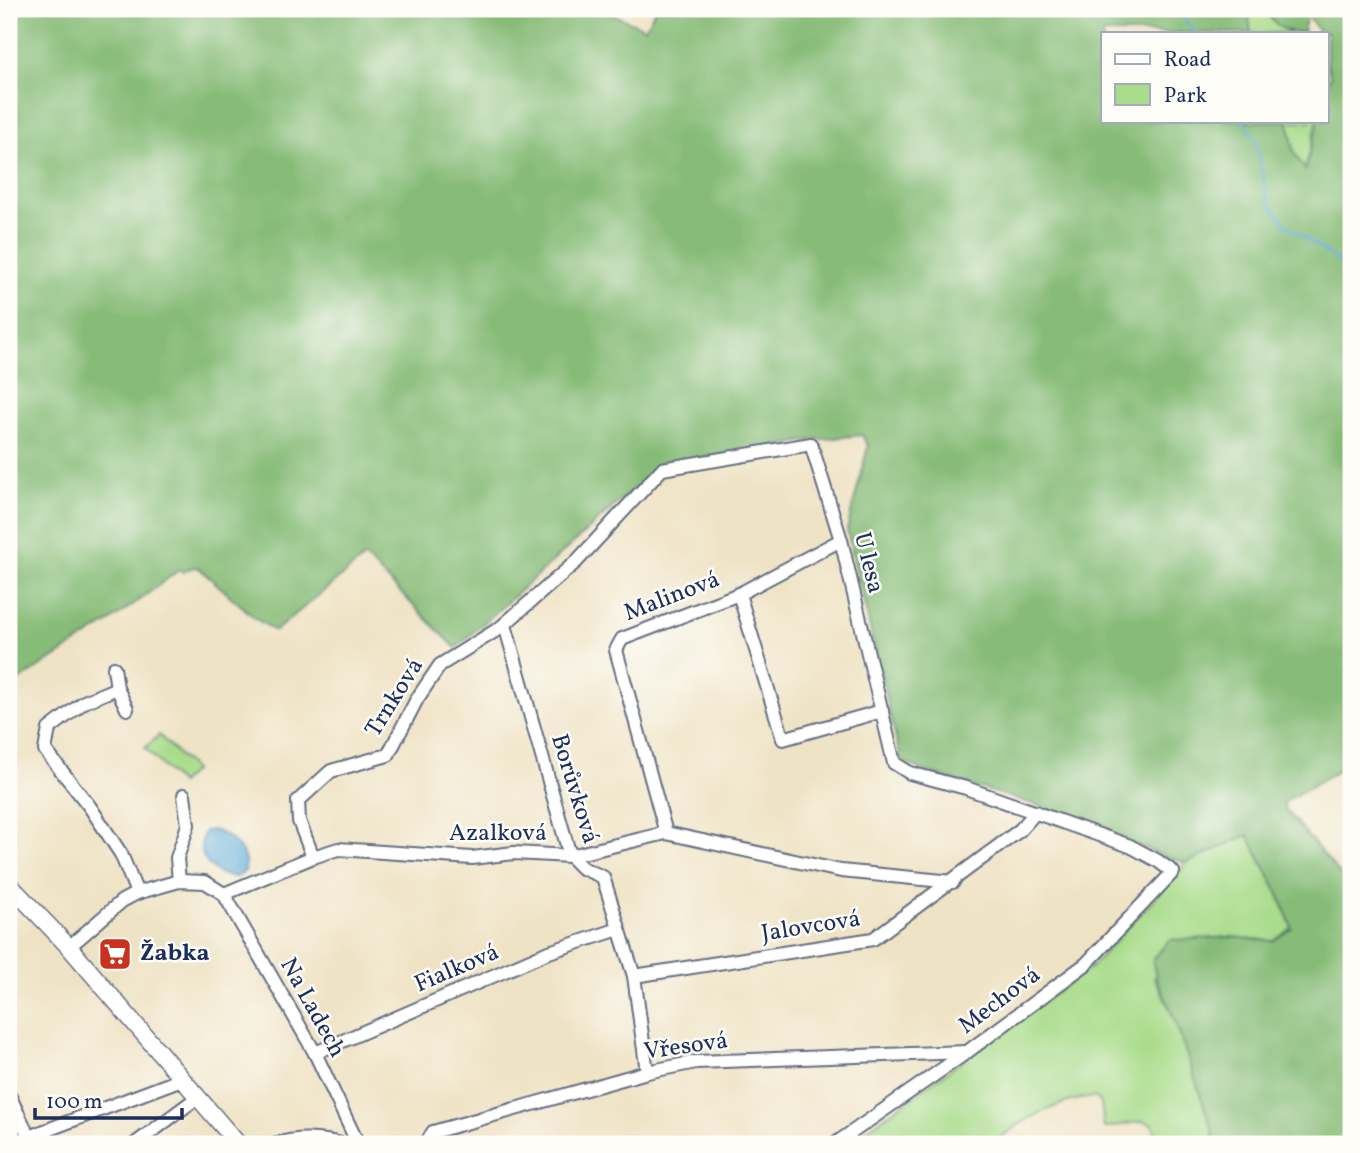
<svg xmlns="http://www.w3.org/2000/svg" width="1360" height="1153" viewBox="0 0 1360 1153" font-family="Vollkorn,serif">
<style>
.green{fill:#a9dc8b;stroke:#628674;stroke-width:2}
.forest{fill:#86bc77;stroke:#50766a;stroke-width:2}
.water{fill:#5ba9d5;stroke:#3b6c9a;stroke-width:2}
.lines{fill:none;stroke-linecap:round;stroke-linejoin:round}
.stream{stroke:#5ba9d5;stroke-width:2.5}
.street-casing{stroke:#656e82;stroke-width:16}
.secondary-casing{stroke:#656e82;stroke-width:19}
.street{stroke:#fff;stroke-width:12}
.secondary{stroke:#fff;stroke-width:16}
.labels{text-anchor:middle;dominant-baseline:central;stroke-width:5;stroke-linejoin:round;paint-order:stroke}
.street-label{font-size:24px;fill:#1b2f5e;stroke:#fdfcf7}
.poi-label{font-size:24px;font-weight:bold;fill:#1b2f5e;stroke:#fdfcf7;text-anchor:start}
</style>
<rect width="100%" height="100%" fill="#fdfcf7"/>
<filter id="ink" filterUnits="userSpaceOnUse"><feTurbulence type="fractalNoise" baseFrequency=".0143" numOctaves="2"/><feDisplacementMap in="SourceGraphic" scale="14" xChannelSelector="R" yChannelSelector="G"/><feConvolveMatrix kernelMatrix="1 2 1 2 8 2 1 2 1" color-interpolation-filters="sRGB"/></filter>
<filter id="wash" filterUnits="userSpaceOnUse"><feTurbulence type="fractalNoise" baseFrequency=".00686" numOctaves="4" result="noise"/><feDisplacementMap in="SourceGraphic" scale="28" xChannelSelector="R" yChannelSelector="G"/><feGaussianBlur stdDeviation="1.57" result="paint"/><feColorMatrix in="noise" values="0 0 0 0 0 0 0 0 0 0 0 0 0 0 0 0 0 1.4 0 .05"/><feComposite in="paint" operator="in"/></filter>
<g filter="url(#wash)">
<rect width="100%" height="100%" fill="#efe3c5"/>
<g class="green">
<path d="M1257,9H1263L1272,20L1290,33H1251L1248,19Z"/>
<path d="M1288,121H1318L1305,171L1294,152Z"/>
<path d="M159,735L194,770L180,784L145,748Z"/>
<path d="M1248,835L1280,897L1292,928L1273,941L1233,937L1154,978C1182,1025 1195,1081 1213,1132L1214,1144H1159L1152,1124L1143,1121L1104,1128L1101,1103L1095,1097C1061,1099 1018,1121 994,1144H847L1090,968L1172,880L1186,863Z"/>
</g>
<path class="forest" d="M9,9H600L645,28L656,9H1257L1249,19L1251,33H1103V121H1288L1294,152L1305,170L1318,121H1327V87L1330,76L1327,63V33H1320L1307,14L1303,33C1284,33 1274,24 1263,9H1351V763L1284,802V808L1351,887V1144H1214L1213,1132C1199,1092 1186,1051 1171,1011C1163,991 1155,982 1153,960L1169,940L1233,937L1273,941L1292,928L1280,897L1248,835L1186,863L1166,857L1043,807L930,773L901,761L847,530L868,446L862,435L813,440L660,465L456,648L365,557L275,631L255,618L199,568L193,567L183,572L179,570L111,621L9,687Z"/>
<path class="water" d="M211,830C228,833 249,851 245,871L237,877C213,879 192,853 205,831Z"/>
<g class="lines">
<g class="stream">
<path d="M1177,9L1195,33"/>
<path d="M1244,121L1256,142L1268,202L1288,226L1351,270"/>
</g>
</g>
</g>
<g filter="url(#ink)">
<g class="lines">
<defs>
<g id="street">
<path d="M739,594L783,739L882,711"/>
<path d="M505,625L570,856L582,868L603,877L634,976L647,1072"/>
<path d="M114,668L117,688L127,709"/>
<path d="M117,688L84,702L49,729L45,750L90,807L121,854L137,893"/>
<path d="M666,833L616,650L622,639L739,594L841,540"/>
<path d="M313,857L299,821L298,801L331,771L388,755L417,699L440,665L500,628L577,561L662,469L811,444L841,540L894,763L910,773L966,788L1130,846L1158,861L1173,872L1086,964L967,1052L835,1144"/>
<path d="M179,881L177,858L188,825L184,795"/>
<path d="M224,894L313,857L338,849L472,858L514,853L570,856L666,833L841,871L953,882"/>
<path d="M69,947L122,901L137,893L179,881L205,882L224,894L315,1053L358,1144"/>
<path d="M634,976L873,939L1020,830L1036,812"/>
<path d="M315,1053L546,953L619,929"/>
<path d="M9,1095L29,1137"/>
<path d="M10,1144L182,1079"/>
<path d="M135,1144L198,1097"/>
<path d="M276,1144C299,1137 319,1139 342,1144"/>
<path d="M426,1144L433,1132L647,1072L696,1062L966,1052"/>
</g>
<path id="secondary" d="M9,884L69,947L238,1144"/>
</defs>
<use href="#street" class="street-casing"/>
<use href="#secondary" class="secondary-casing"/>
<use href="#street" class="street"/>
<use href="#secondary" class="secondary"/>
</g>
</g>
<defs>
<symbol id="supermarket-square" viewBox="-11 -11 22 22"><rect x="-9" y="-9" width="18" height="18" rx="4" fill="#c8321e" stroke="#fdfcf7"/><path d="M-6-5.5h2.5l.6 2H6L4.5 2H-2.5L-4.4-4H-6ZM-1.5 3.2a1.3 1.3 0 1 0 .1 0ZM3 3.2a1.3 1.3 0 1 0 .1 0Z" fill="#fff"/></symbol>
</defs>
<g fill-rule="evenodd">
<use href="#supermarket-square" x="96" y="935" width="38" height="38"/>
</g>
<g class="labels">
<g class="street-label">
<text transform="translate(868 563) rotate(76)">U lesa</text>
<text transform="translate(672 597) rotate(-21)">Malinová</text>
<text transform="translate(395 698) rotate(-58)">Trnková</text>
<text transform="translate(574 789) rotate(73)">Borůvková</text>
<text x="498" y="834">Azalková</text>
<text transform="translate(811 927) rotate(-9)">Jalovcová</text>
<text transform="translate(457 969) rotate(-23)">Fialková</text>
<text transform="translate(1000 1001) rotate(-37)">Mechová</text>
<text transform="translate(312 1008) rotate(61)">Na Ladech</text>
<text transform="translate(686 1047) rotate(-8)">Vřesová</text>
</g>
<g class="poi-label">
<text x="140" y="954">Žabka</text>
</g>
</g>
<rect width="1360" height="1153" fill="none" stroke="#fdfcf7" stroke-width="35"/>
<rect x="1101" y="32" width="228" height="91" fill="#fdfcf7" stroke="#a3aaba" stroke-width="2"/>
<rect x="1115" y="54" width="35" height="10" fill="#ffffff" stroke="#a3aaba" stroke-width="2"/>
<text x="1164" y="66" font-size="21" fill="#1b2f5e">Road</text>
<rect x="1115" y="84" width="35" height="21" fill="#a9dc8b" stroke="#a3aaba" stroke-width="2"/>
<text x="1164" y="102" font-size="21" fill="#1b2f5e">Park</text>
<path d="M35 1108v10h147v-10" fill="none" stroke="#1b2f5e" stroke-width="3.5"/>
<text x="46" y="1108" font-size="21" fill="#1b2f5e" stroke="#fdfcf7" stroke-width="5" paint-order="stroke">100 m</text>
</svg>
